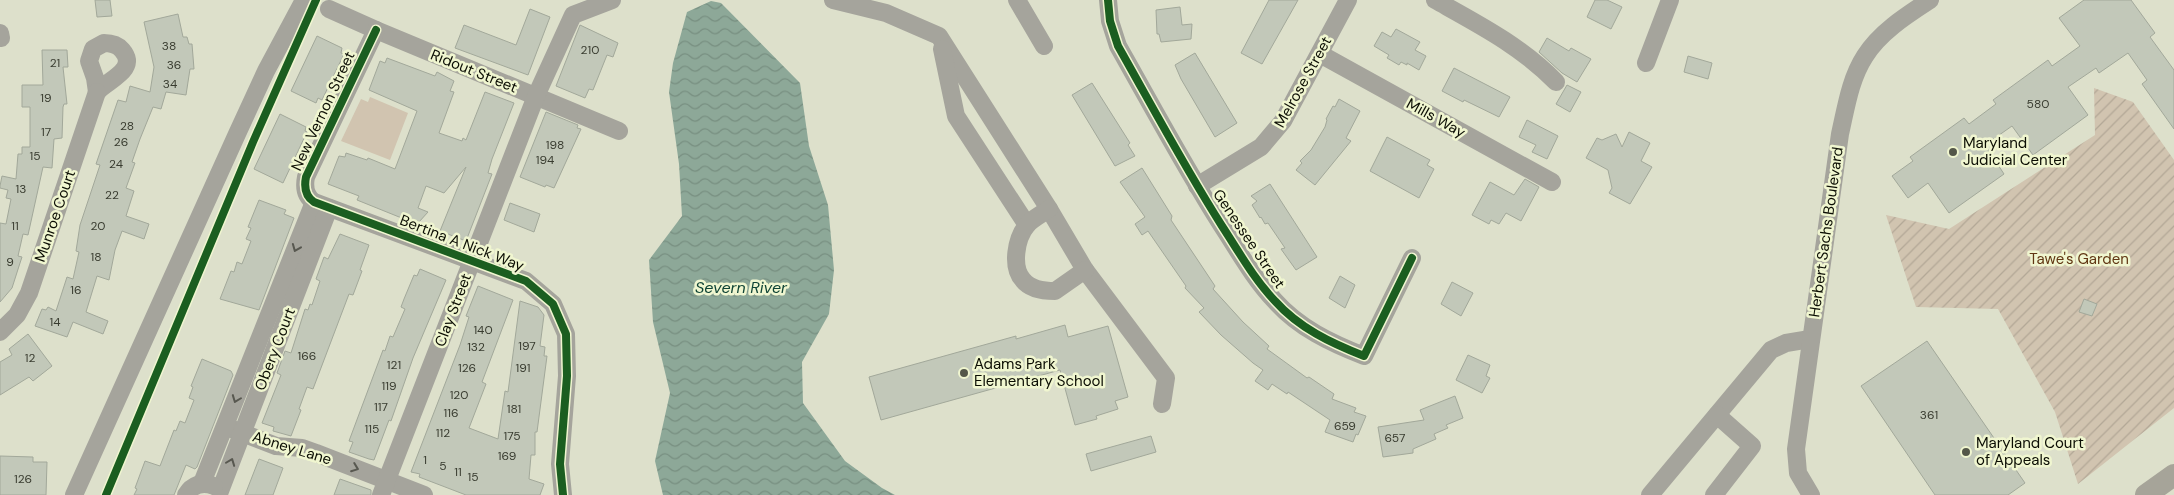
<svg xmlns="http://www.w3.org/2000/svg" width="2174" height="495" viewBox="0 0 2174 495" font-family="'DM Sans',sans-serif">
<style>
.park{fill:#d1c4b0}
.garden{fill:url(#garden-furrows)}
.water{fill:url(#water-waves)}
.building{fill:#c2c8b9;stroke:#a2a89a}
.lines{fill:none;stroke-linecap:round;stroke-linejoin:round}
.minor{stroke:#a5a49c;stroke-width:18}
.major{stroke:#a6a499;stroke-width:22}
.cycleway-casing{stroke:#f0f6d0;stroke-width:11}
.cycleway{stroke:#1b5e20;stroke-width:8}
.oneway{stroke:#585850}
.poi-dot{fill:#545749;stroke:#f0f6d0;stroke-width:2}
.labels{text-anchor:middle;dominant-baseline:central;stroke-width:5;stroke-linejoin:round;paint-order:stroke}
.number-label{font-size:12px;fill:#393c30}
.street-label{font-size:15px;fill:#0b0d03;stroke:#f0f6d0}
.poi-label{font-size:15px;fill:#0b0d03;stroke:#f0f6d0;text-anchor:start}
.park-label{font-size:15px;fill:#613713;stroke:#f0f6d0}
.water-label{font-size:16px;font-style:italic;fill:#0f4435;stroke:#f0f6d0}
</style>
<defs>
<pattern id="garden-furrows" width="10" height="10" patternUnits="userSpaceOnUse" patternTransform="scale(1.25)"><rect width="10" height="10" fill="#d1c4b0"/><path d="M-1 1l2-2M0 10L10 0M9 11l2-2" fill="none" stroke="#b2a796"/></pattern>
<pattern id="water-waves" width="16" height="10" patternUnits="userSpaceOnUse" patternTransform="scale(1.25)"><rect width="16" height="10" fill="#8da898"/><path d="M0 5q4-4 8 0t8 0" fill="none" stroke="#788f81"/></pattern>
</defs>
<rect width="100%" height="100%" fill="#dde0cb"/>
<path class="park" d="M370,97L408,113L390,160L341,141L361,99L368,102Z"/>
<path class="garden" d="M2094,88L2133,102L2174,160V408L2078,484L2055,412L1998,309L1916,307L1886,215L1949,229L2095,135Z"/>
<path class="water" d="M711,1L721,3L800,83L809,146L828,205L834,270L829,314L802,362L803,403L845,461L882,488L895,495H663L655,461L670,393L653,322L649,260L682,216L679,164L669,92L673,63L687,12Z"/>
<g class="building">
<path d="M95,0H110L112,16L97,17Z"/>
<path d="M1269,0H1298L1262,64L1241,53Z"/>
<path d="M1595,0H1607L1622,7L1611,29L1587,17Z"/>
<path d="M2084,0H2131L2155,33L2150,37L2174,70V129L2142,84L2147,80L2128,53L2099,73L2096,68L2068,87L2088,115L2033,155L2012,126L1985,145L2004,174L1949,213L1928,183L1908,198L1892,176L1913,161L1910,157L1964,118L1969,124L1996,104L1993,100L2048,60L2052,66L2080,46L2059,18Z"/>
<path d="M1180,7L1182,25L1192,24L1191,39L1161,42L1159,34H1157L1156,10Z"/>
<path d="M530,9L550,17L528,75L455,48L464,25L516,45Z"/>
<path d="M178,14L183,37H187L189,44H192L194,69H190L186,95L166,92L161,109L153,107L140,139L132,162L135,163L126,188L134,191L126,216L149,224L144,239L122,231L115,250L109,280L97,276L86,312L108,321L103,334L73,322L67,337L35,326L42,309L46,310L48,307L56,311L67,277L73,279L79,252L76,251L80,225L100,165L96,164L118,100L126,102L130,86L150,92L154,67L144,22Z"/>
<path d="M580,25L618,43L613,57L607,55L593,90L589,89L585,98L556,86Z"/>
<path d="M1396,29L1420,42L1415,50L1426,56L1419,70L1407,63V65L1401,62L1399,65L1387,58L1389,55L1374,46L1382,32L1391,37Z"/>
<path d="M317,36L342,48L341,53L344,54L322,100L318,98L316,103L291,91Z"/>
<path d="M1547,38L1569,51L1571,48L1591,59L1577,82L1562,73L1539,52Z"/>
<path d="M42,50H67L68,67H63L67,104H64L63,107L62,138L54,139L52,168L43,167L28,235L23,234L18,256L22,257L20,263L12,288L0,302V223L6,224L11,199L6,198L8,190L0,188V186L2,176L16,179L18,154H22V147H30V107H22V85H43Z"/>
<path d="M1195,53L1237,123L1215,137L1181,79L1175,65Z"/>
<path d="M1688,56L1712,63L1708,79L1684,72Z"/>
<path d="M387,58L435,76L437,72L454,81L450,91L454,92L439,133L462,141L463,138L466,140L485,92L514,103L492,159L488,173L492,174L466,241L440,231L466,167L444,193L426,186L418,208L428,212L419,222L415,220L414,223L357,200L359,196L328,184L339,156L345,157L346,153L367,160L368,158L395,169L417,111L369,90L380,61L385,63Z"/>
<path d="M1454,68L1510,97L1499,117L1464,100L1463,102L1442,91Z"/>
<path d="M1092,83L1130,143L1128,145L1135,156L1115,166L1072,95Z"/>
<path d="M1567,85L1581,92L1570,112L1556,104Z"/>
<path d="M1339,99L1360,111L1346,138L1351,141L1315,185L1296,170L1302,163L1300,161L1311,150L1325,127L1327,120L1326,119L1333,106L1335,107Z"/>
<path d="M546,112L578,125L577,128L581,129L554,188L546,185L545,187L520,177Z"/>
<path d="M280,114L306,127L305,131L307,132L283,183L254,169Z"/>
<path d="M1527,120L1558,136L1547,159L1532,152L1536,145L1519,137Z"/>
<path d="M1629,132L1650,143L1641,161L1652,167L1630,204L1609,193L1612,188L1608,170L1586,158L1597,138L1602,140L1616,134L1622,147Z"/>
<path d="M1387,137L1430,160L1427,165L1434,169L1419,198L1370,171Z"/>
<path d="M1142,168L1172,216L1171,220L1215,286L1213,289L1243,322L1269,346L1267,349L1307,378L1309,377L1334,394L1332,399L1356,408L1354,412L1366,416L1358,435L1356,434L1353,442L1325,432L1330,420L1288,392L1287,394L1272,384L1268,390L1255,381L1263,370L1253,363L1221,335L1199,312L1204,308L1185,288L1186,286L1148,231L1142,235L1135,224L1145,217L1120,182Z"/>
<path d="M1525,179L1539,187L1521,221L1506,213L1499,224L1491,220L1489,224L1472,215L1490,182L1514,195Z"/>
<path d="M1270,184L1317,257L1296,270L1281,249L1285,248L1268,223L1265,224L1261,217L1260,218L1252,205L1257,201L1251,196Z"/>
<path d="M259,200L286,210L284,214L294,218L259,310L220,299L231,271L234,272L237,262L242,264L251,241L246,239L251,228L248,227Z"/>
<path d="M510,203L540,214L534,232L504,220Z"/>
<path d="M340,234L369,245L360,270L362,271L353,295L349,294L313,389L307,387L299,409L301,410L291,436L273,431L274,427L262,423L281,375L277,373L285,351L291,353L305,309L308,310L310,304L312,305L320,281L316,279L324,257L328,259Z"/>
<path d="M420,269L446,280L413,358L391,421L389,420L374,460L369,459L349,452L353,442L349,441L383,350L385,351L390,336L393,337L405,309L401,307L404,299L414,275L417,276Z"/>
<path d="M1340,276L1355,285L1345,308L1329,298Z"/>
<path d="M1452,282L1473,293L1461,316L1441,304Z"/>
<path d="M478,286L513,300L482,382L486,384L469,428L498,439L505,391L508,392L520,301L538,307L544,315L540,346L545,347L544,356H547L537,432H535V455H531L529,479L544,484L540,495H466L419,477L420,474L411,472L460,345L469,317L466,316Z"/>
<path d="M2084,299L2097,304L2092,316L2079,312Z"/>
<path d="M1065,325L1068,337L1108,326L1128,397L1115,401L1118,409L1096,416L1097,419L1075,425L1060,370L881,420L869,377L1016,336V339Z"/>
<path d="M28,334L52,366L33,381L29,377L0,395V362L12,355L9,349Z"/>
<path d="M1927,341L2025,483L2008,495H1935L1861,386Z"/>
<path d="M1468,355L1490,365L1486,376L1490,378L1482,393L1456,380Z"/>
<path d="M202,359L231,371L233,375L197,467L195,469L186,465L174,495H134L137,489L135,488L145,461L160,466L174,430L176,431L180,421L185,423L194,400L189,398L193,387L191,386Z"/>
<path d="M1455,396L1463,418L1446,425L1448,428L1434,434L1436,439L1413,449V453L1383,457L1378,427L1424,420L1420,410Z"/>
<path d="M1151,436L1156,452L1091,471L1086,454Z"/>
<path d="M0,456L33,457V462H47L46,495H0Z"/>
<path d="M259,459L283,468L273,495H245Z"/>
<path d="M340,479L371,490V495H334Z"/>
</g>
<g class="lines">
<g class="minor">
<path d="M833,0L886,13L939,36L1049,209L1085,270L1166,378L1162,404"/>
<path d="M1017,0L1044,46"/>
<path d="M1108,0L1110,21L1118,46C1152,106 1185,168 1222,226C1239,252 1254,279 1275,301C1299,328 1331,343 1364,356L1412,258"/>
<path d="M1435,0C1478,24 1521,46 1556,82"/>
<path d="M329,9L376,30L619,131"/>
<path d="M376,30L306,177C304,187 305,196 314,202L526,281L553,304L566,334L567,376L560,464L563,495"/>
<path d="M0,33L1,38"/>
<path d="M104,43C111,43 117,44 122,50C139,70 107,80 97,92L95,78L89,61L93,49Z"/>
<path d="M942,49L956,116L1027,225"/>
<path d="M1320,54L1552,182"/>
<path d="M1646,63L1670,0"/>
<path d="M1197,186L1261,147L1283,121L1348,0"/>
<path d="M1049,209C1042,214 1032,219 1027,225C1016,238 1011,267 1023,280C1030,289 1045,291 1055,291L1085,270"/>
<path d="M0,332L17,315L29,293L97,92"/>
<path d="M232,429L276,446L302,448L316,453L424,495"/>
<path d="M202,483L314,202"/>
<path d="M220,491L329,208"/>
<path d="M74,495L237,134L266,71L304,0"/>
<path d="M186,495C192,485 202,481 214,486"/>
<path d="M381,495L536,96L573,15L612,0"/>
<path d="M1650,495L1771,350L1786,343L1810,339"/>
<path d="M1714,495L1752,446L1717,415"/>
<path d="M1811,495L1798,473L1796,449L1840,134C1846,108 1850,79 1865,56C1880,32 1907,15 1930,0"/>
</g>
<path class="major" d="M2146,495L2174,475"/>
<defs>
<g id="cycleway">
<path d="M1108,0L1110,21L1118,46C1152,106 1185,168 1222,226C1239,252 1254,279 1275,301C1299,328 1331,343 1364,356L1412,258"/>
<path d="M376,30L306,177C304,187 305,196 314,202L526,281L553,304L566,334L567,376L560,464L563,495"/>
<path d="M106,495L253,142L316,0"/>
</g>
</defs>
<use href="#cycleway" class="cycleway-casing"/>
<use href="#cycleway" class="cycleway"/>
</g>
<defs><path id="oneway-chevron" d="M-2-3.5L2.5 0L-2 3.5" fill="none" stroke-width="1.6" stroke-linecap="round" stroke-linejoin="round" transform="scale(1.25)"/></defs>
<g class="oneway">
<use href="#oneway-chevron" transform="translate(296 248) rotate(112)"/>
<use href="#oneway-chevron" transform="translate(236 399) rotate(111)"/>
<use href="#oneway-chevron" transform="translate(231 462) rotate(-69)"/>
<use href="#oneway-chevron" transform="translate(355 468) rotate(21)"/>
</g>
<g class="poi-dot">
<circle cx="1953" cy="152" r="5"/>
<circle cx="964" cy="373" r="5"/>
<circle cx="1966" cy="452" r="5"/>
</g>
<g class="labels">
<g class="number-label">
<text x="169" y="46">38</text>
<text x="590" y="50">210</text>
<text x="55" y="63">21</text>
<text x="174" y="65">36</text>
<text x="170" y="84">34</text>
<text x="46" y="98">19</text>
<text x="2038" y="104">580</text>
<text x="127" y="126">28</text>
<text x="46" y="132">17</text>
<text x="121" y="142">26</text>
<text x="555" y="145">198</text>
<text x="35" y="156">15</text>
<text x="545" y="160">194</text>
<text x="116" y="164">24</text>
<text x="21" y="189">13</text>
<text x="112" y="195">22</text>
<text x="15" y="226">11</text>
<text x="98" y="226">20</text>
<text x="96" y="257">18</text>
<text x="10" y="262">9</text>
<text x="76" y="290">16</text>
<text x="55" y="322">14</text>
<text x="483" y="330">140</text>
<text x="527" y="346">197</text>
<text x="476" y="347">132</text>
<text x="307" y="356">166</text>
<text x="30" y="358">12</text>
<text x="394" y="365">121</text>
<text x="467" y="368">126</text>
<text x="523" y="368">191</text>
<text x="389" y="386">119</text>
<text x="459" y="395">120</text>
<text x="381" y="407">117</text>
<text x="514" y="409">181</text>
<text x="451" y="413">116</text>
<text x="1929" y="415">361</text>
<text x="1345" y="426">659</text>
<text x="372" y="429">115</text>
<text x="443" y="433">112</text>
<text x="512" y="436">175</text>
<text x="1395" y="438">657</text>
<text x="507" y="456">169</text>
<text x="425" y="460">1</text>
<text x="443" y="466">5</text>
<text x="458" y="472">11</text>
<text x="473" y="477">15</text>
<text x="23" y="479">126</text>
</g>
<g class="street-label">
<text transform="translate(474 71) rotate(22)">Ridout Street</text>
<text transform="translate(1303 82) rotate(-61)">Melrose Street</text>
<text transform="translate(323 111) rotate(-65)">New Vernon Street</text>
<text transform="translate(1436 118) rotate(29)">Mills Way</text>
<text transform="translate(55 216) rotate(-71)">Munroe Court</text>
<text transform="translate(1826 232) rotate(-82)">Herbert Sachs Boulevard</text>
<text transform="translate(1249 239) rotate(56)">Genessee Street</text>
<text transform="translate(462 243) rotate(21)">Bertina A Nick Way</text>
<text transform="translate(453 310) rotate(-69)">Clay Street</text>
<text transform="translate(275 349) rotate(-69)">Obery Court</text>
<text transform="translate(292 448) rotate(17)">Abney Lane</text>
</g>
<g class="poi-label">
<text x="1963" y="143">Maryland<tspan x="1963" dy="17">Judicial Center</tspan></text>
<text x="974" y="364">Adams Park<tspan x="974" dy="17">Elementary School</tspan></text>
<text x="1976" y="443">Maryland Court<tspan x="1976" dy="17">of Appeals</tspan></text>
</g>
<g class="park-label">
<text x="2079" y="259">Tawe's Garden</text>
</g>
<g class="water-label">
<text x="741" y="287">Severn River</text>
</g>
</g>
</svg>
